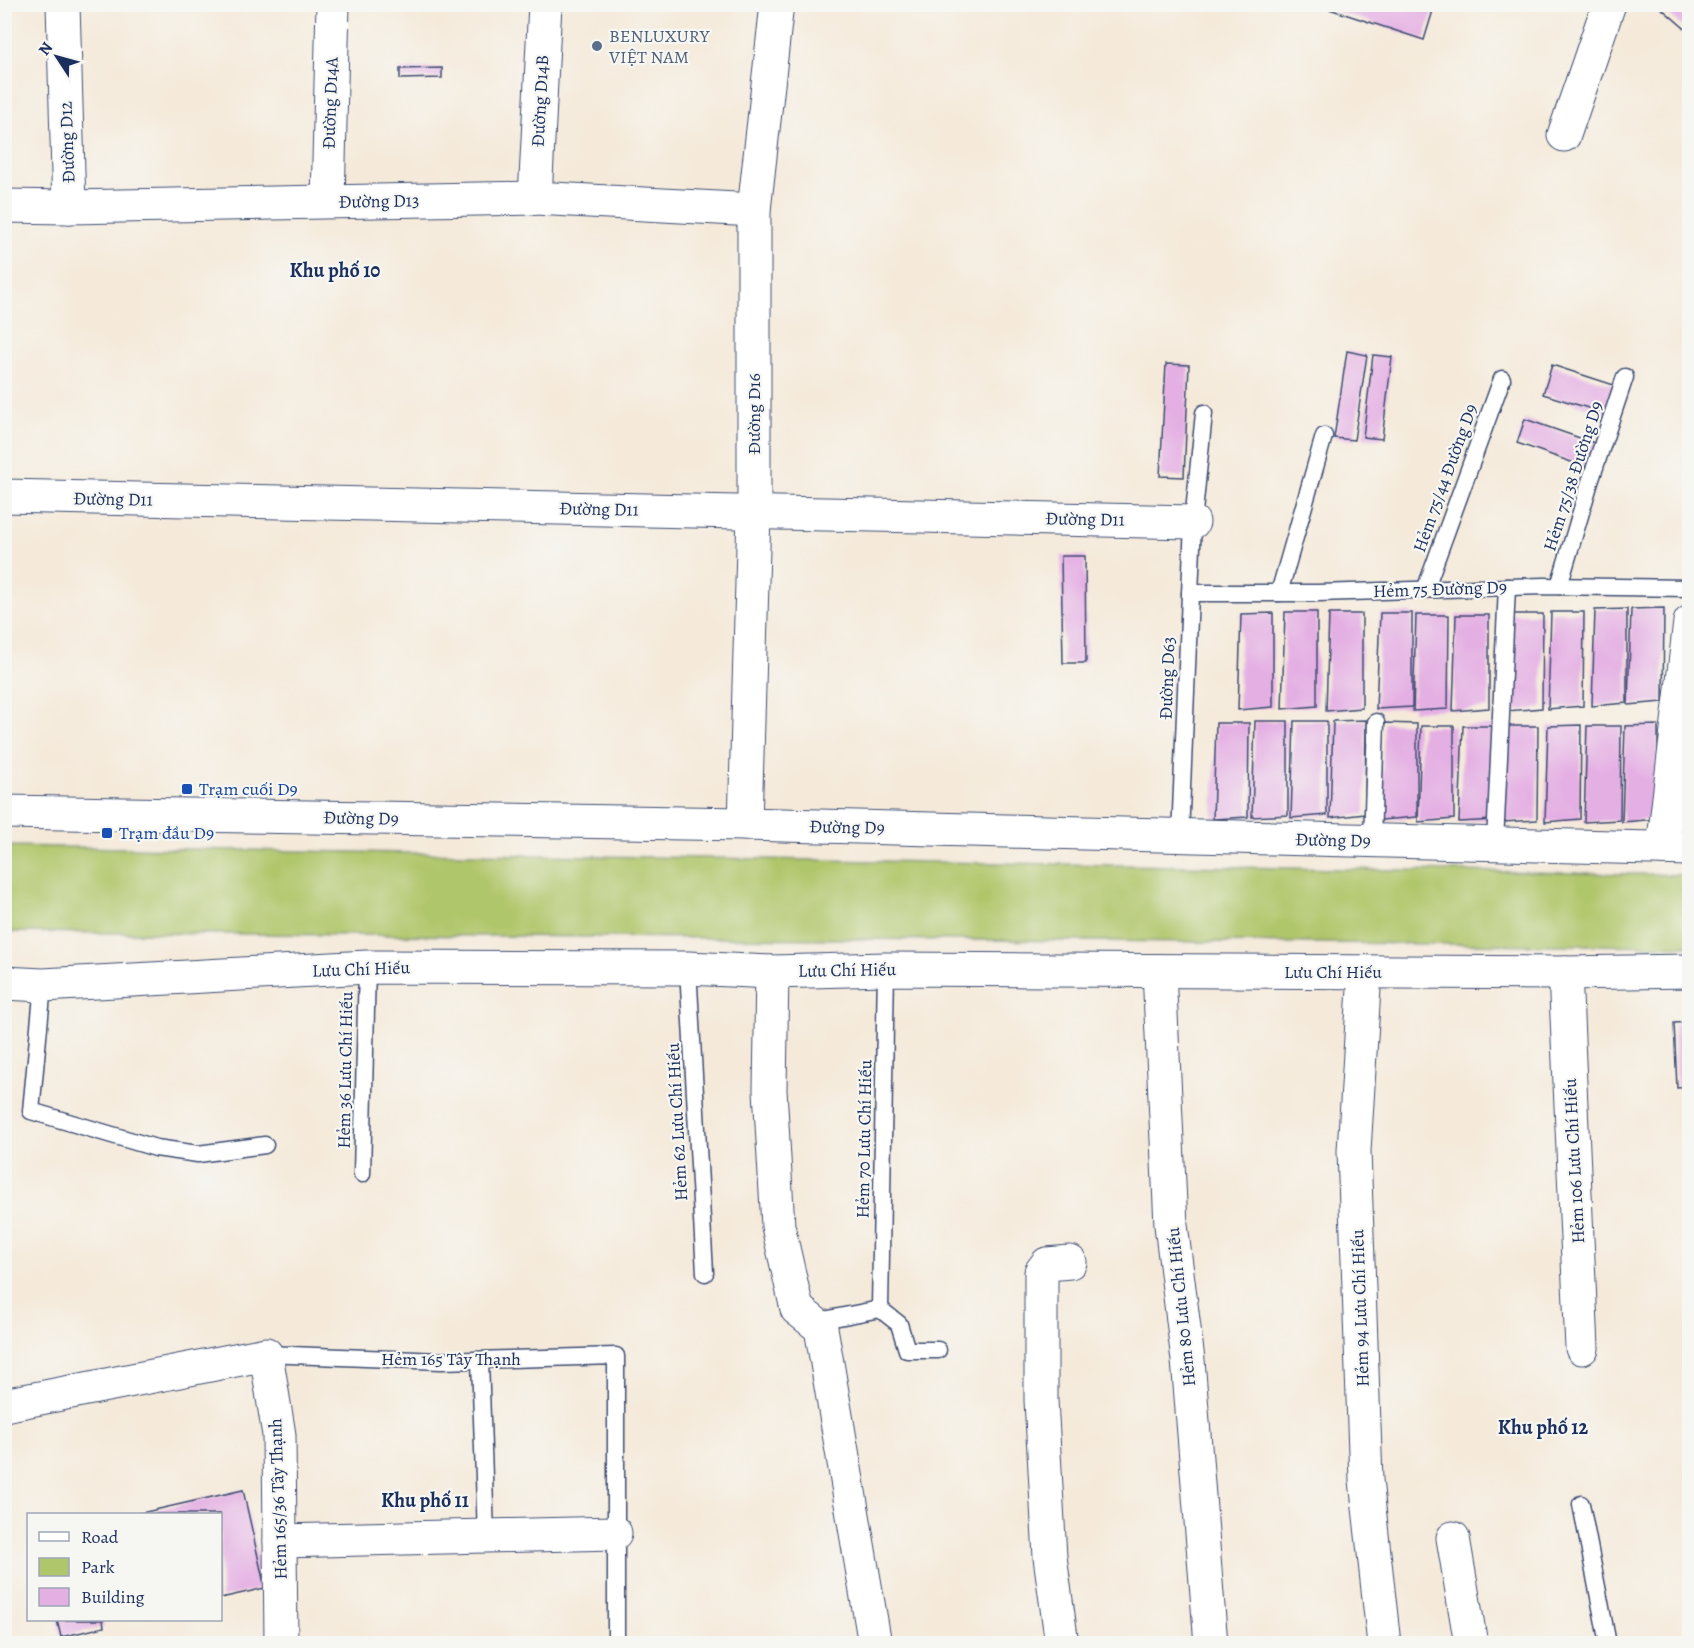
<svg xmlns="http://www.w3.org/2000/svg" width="1694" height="1648" viewBox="0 0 1694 1648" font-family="Alegreya,serif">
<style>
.green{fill:#b0c66b;stroke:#667a64;stroke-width:1.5}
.building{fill:#e4afe3}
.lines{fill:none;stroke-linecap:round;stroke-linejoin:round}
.lane-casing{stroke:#3c4b71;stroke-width:19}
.street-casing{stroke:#3c4b71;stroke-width:35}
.lane{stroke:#fff;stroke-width:16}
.street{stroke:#fff;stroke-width:33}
.service-dot{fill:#5c6f8a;stroke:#f6f6f2;stroke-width:2}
.transit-dot{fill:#1a4fb4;stroke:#f6f6f2;stroke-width:2}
.labels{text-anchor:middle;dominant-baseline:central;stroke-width:4.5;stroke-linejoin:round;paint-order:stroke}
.service-label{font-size:18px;fill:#4e5e75;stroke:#f6f6f2;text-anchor:start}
.street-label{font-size:18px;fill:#1b2f5e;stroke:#f6f6f2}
.transit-label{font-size:18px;fill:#164399;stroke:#f6f6f2;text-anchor:start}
.neighbourhood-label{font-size:20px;font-weight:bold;fill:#1b2f5e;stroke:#f6f6f2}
</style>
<rect width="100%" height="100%" fill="#f6f6f2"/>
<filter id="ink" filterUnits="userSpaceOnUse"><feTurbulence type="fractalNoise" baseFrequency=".0167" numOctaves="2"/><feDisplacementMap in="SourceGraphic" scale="12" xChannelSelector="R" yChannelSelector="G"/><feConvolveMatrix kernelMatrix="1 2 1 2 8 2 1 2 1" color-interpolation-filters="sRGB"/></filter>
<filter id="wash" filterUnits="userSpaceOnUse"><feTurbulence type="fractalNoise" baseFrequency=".008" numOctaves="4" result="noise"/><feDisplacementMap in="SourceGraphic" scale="24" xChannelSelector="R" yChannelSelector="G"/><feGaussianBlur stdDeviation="1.35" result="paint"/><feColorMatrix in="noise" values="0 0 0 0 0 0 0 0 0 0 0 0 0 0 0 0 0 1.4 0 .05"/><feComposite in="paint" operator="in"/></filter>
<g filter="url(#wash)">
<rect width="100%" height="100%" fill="#f5eada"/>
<path class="green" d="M5,846L1689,875V946L5,932Z"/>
<g id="blocks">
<g class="building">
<path d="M1314,4H1435L1424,40Z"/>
<path d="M1662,4H1679L1690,13V33L1660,7Z"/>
<path d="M442,68V78L400,79V69Z"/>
<path d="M1347,351L1367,355L1354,440L1334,438Z"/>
<path d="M1373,355L1392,357L1382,439L1363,437Z"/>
<path d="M1166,364L1189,365L1184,477L1160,476Z"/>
<path d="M1552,365L1623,388L1614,416L1543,394Z"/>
<path d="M1525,419L1603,446L1594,470L1517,443Z"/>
<path d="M1061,556H1085L1086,663H1063Z"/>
<path d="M1664,608L1663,702L1628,705L1631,609Z"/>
<path d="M1627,609V703L1592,706L1595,610Z"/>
<path d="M1285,612H1317V706L1282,709Z"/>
<path d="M1551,612H1584L1583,706L1548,709Z"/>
<path d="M1273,613V707L1238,710L1241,614Z"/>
<path d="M1380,613H1412V707L1376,709Z"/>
<path d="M1329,614H1362V708L1326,711Z"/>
<path d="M1510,614H1543L1542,708L1507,711Z"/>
<path d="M1416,615H1449L1448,709L1413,711Z"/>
<path d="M1456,615H1489V708L1453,711Z"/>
<path d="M1366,720L1365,814L1330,818L1333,721Z"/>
<path d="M1255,721H1288V815L1252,817Z"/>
<path d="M1294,721H1327V815L1291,818Z"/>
<path d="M1216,723H1249L1248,817L1213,819Z"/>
<path d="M1384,723L1417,724V817L1381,820Z"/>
<path d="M1581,725L1580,819L1545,822L1548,726Z"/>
<path d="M1658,725V819L1622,822L1625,726Z"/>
<path d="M1421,726H1454V819L1418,822Z"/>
<path d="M1463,726H1495V820L1459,822Z"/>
<path d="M1505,726H1538L1537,820L1502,822Z"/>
<path d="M1587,726H1621L1620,820L1584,822Z"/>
<path d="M1690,1022V1087L1677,1088L1674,1023Z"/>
<path d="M243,1490L265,1588L221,1598L220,1514H137Z"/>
<path d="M57,1620H103L104,1627L61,1637Z"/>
</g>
</g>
</g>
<g filter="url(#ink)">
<use href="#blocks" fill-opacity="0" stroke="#3c4b71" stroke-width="1.5"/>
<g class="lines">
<defs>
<g id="lane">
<path d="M1559,586L1590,482L1625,377"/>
<path d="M1425,590L1502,379"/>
<path d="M1190,593H1318L1545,586L1690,588"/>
<path d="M1279,593L1324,436"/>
<path d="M1180,836L1193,522L1204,413"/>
<path d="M1372,841L1376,722"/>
<path d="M1495,843L1507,587"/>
<path d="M688,968L705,1273"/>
<path d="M43,985L31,1111L156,1148L198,1154L265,1145"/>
<path d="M362,1174L367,967"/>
<path d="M880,1309L899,1324L907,1350H938"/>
<path d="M813,1322L880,1309L886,969"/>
<path d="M266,1354L441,1361L616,1356V1644"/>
<path d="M480,1360L486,1536"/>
<path d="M1581,1504L1608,1644"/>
</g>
<g id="street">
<path d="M63,4L69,207"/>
<path d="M1564,135L1609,4"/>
<path d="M535,198L545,4"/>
<path d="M328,201L333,4"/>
<path d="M4,206L69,207L535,198L754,210"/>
<path d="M4,496L1193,522"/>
<path d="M4,812L745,824L1690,849"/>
<path d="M745,824L754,513V210L777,4"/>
<path d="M1663,848L1690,622"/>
<path d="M1159,971L1171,1225L1188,1360L1211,1644"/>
<path d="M772,972L770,1090L778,1226L797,1309L821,1328L875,1644"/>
<path d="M1365,972L1354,1151L1366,1480L1384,1644"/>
<path d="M1565,973L1582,1348"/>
<path d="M4,983L43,985L367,967L688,968L772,972L886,969L1565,973L1690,971"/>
<path d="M4,1405L266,1354L279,1435L281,1644"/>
<path d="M1453,1538L1471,1644"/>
<path d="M280,1541L615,1533"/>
<path d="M1062,1644L1050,1557L1041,1400V1272L1047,1264L1070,1262"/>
</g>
</defs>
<use href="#lane" class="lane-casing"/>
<use href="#street" class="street-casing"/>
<use href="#lane" class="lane"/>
<use href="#street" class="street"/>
</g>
</g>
<circle class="service-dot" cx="597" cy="46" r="6"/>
<g class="transit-dot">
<rect x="181" y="783" width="12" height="12" rx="3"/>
<rect x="101" y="827" width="12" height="12" rx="3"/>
</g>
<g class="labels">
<g class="service-label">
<text x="609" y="36">BENLUXURY<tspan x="609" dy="21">VIỆT NAM</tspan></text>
</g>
<g class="street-label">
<text transform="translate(540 101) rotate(-87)">Đường D14B</text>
<text transform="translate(330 103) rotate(-88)">Đường D14A</text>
<text transform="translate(67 142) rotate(-92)">Đường D12</text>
<text transform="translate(379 201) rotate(-1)">Đường D13</text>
<text transform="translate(754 414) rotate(-90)">Đường D16</text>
<text transform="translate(1573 476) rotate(-72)">Hẻm 75/38 Đường D9</text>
<text transform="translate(1445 478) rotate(-70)">Hẻm 75/44 Đường D9</text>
<text transform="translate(113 499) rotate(1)">Đường D11</text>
<text transform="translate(599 509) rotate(1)">Đường D11</text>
<text transform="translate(1085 519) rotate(1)">Đường D11</text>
<text transform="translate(1440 589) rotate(-2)">Hẻm 75 Đường D9</text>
<text transform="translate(1167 678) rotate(-88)">Đường D63</text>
<text transform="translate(361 818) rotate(1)">Đường D9</text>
<text transform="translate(847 827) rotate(1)">Đường D9</text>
<text transform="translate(1333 840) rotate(1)">Đường D9</text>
<text transform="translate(361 969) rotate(-2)">Lưu Chí Hiếu</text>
<text transform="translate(847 970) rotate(-1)">Lưu Chí Hiếu</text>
<text x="1333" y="972">Lưu Chí Hiếu</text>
<text transform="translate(345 1070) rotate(-89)">Hẻm 36 Lưu Chí Hiếu</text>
<text transform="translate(677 1122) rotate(-93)">Hẻm 62 Lưu Chí Hiếu</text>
<text transform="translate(864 1139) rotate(-89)">Hẻm 70 Lưu Chí Hiếu</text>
<text transform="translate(1574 1161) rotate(-93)">Hẻm 106 Lưu Chí Hiếu</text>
<text transform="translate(1181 1307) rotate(-96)">Hẻm 80 Lưu Chí Hiếu</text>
<text transform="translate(1360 1308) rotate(-92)">Hẻm 94 Lưu Chí Hiếu</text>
<text x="451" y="1359">Hẻm 165 Tây Thạnh</text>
<text transform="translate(278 1499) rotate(-92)">Hẻm 165/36 Tây Thạnh</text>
</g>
<g class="transit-label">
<text x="199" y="789">Trạm cuối D9</text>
<text x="119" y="833">Trạm đầu D9</text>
</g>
<g class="neighbourhood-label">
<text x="335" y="270">Khu phố 10</text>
<text x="1543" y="1427">Khu phố 12</text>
<text x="425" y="1500">Khu phố 11</text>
</g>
</g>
<rect width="1694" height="1648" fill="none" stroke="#f6f6f2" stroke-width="24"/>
<rect x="27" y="1513" width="195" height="108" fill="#f6f6f2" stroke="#9ea6b7" stroke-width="1.5"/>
<rect x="39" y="1532" width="30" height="9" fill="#ffffff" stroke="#9ea6b7" stroke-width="1.5"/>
<text x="81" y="1543" font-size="18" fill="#1b2f5e">Road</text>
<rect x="39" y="1558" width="30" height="18" fill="#b0c66b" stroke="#9ea6b7" stroke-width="1.5"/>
<text x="81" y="1573" font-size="18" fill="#1b2f5e">Park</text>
<rect x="39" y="1588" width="30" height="18" fill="#e4afe3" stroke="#9ea6b7" stroke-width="1.5"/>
<text x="81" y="1603" font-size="18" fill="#1b2f5e">Building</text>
<g transform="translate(57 57) rotate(306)" stroke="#f6f6f2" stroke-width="4.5" paint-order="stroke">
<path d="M0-4.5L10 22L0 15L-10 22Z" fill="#1b2f5e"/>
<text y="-9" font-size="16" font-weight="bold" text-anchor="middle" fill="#1b2f5e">N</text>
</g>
</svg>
